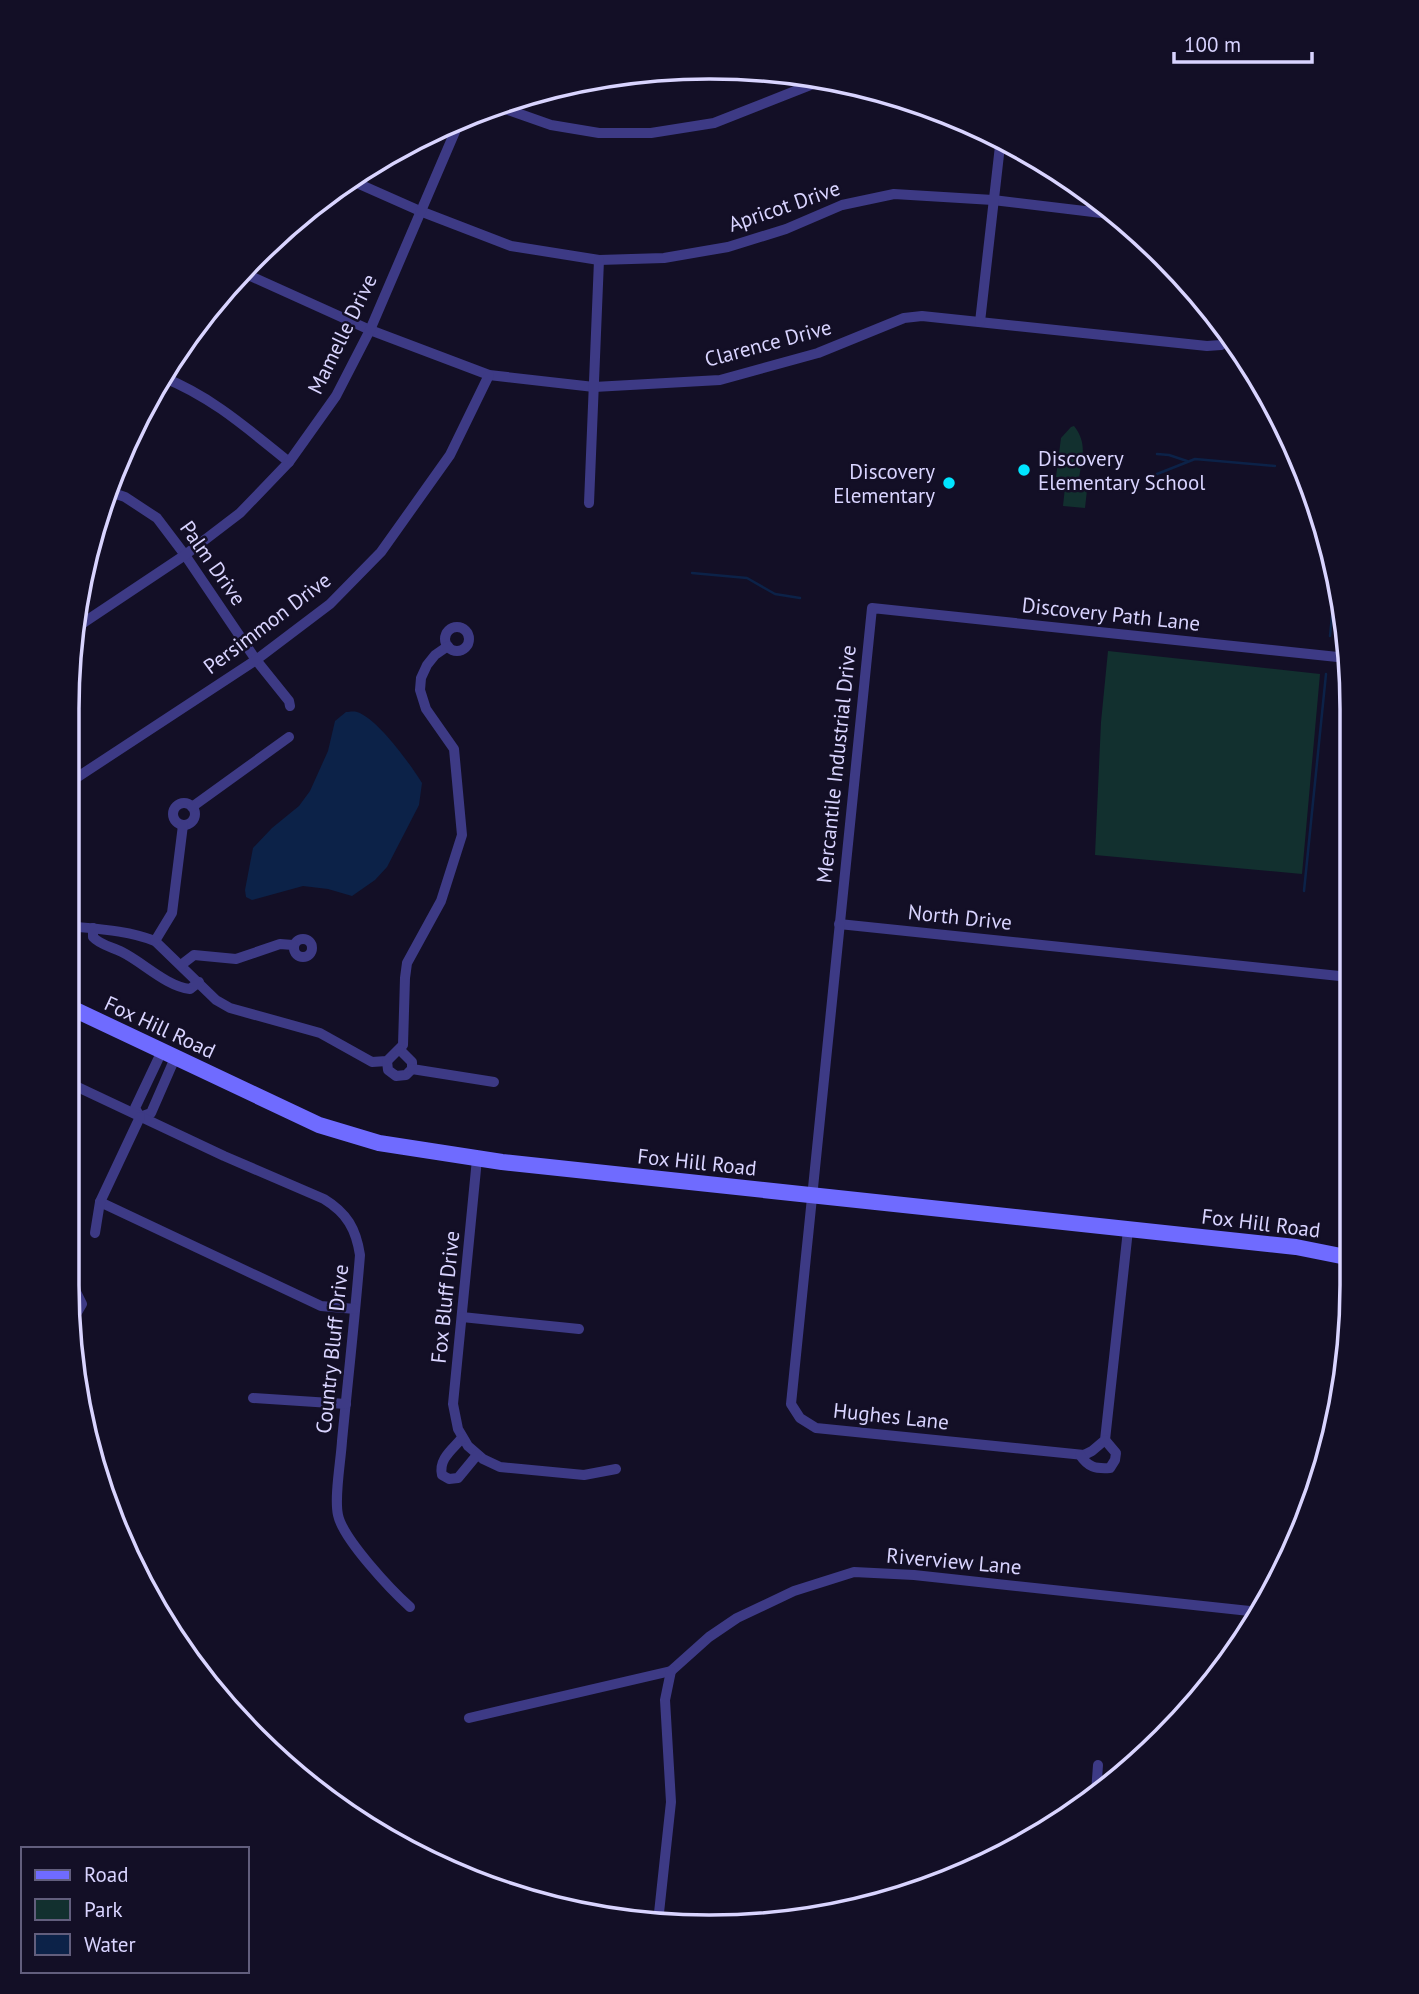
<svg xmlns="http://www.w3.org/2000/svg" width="1419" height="1994" viewBox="0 0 1419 1994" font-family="'PT Sans',sans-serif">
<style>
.green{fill:#12302f}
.water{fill:#0c2248}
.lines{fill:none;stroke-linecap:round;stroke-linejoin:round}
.stream{stroke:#0c2248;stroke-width:2.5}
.street{stroke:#3d3a85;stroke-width:10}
.secondary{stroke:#6f6bff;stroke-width:16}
.poi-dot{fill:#00e5ff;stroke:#130f26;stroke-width:2.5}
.labels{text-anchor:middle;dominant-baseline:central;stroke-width:5;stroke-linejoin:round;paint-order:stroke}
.street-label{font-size:21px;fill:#d9d4ff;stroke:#130f26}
.poi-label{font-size:21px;fill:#d9d4ff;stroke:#130f26;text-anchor:start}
.rim{fill:none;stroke:#d9d4ff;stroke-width:3.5}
</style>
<rect width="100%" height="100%" fill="#130f26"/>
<g class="green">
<path d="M1074,426C1088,444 1082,458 1079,479L1088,481L1085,508L1063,506L1066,478L1056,477L1061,438L1071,427Z"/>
<path d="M1108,651L1320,674L1302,874L1095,855L1101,722Z"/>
</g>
<path class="water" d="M346,712C349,712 353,711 357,712C377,718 411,765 422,783L419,805L387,867L375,880L352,896L328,889L303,886L252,900L246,897L245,890L253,848L272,828L299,806L310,791L328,751L335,721Z"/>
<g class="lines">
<g class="stream">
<path d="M1157,454L1169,455L1187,461"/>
<path d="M1157,474L1195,459L1275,466"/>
<path d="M692,573L747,578L775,594L800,598"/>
<path d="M1330,636L1335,585"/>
<path d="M1304,891L1326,674"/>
</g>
<g class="street">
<path d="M494,105L551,125L599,133H651L714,123L823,80"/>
<path d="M350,180L420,211L511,246L599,260L664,258L728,247L786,229L842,205L894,194L993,200L1118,215"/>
<path d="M246,274L370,330L489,375L594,387L720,380L818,353L904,318L922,316L1207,346L1221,345L1229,339"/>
<path d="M980,322L1001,137"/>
<path d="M162,377C211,396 248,429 289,462"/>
<path d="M113,493L125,497L157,518L185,555L256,660L289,701L290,706"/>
<path d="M589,503L599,260"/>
<circle cx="457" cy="639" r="12"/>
<path d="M74,629L185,555L240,513L289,462L336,396L370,330L460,120"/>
<path d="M67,784L256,660L330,604L381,552L450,455L489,375"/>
<circle cx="184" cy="814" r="11"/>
<path d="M192,807L289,737"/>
<path d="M839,924L1349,977"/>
<path d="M67,926C97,929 127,930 155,941L216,1000L230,1008L320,1033L372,1062L387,1061L403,1045L405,978L407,963L441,901L462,835L454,749L426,709L420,690L421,678L427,665L435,655L448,646"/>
<path d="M93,928V937C100,945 112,947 122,952C144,963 166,986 190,989L199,982"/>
<circle cx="303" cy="948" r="9"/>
<path d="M155,941L172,913L183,825"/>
<path d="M181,965L194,955L236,959L280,944L293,945"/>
<path d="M162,1051L135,1108L140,1117L151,1113L175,1058"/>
<path d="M387,1061L388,1070L396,1076L406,1075L412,1069V1062L400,1050"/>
<path d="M412,1069L494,1082"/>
<path d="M67,1082L224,1156L324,1199C347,1213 356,1229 360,1255C355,1317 348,1379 342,1441C341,1460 334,1497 338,1515C343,1539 391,1590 410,1607"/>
<path d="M477,1159L453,1404L458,1429L468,1446L483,1459L500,1467L584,1475L616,1469"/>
<path d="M100,1202L321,1306L355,1309"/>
<path d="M1128,1230L1105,1440L1092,1451L1084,1455L816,1428L800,1418L791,1404L872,608L1347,658"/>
<path d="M95,1233L100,1202L140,1117"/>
<path d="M67,1274L82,1304L75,1316"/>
<path d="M462,1317L579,1329"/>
<path d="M253,1398L346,1404"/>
<path d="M462,1438C453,1449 438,1459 442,1475L449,1479L458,1478L477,1455"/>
<path d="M1080,1455C1088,1467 1095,1469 1110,1468L1115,1460L1116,1453L1105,1440"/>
<path d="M469,1718L671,1671L709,1637L737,1618L794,1591L854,1572L914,1575L1259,1612"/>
<path d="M1096,1793L1098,1765"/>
<path d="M658,1922L671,1802L665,1700L671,1671"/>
</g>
<path class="secondary" d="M67,1006L319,1125L379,1143L502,1162L1296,1247L1351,1258"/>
</g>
<g class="poi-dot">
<circle cx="1024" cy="470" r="7"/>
<circle cx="949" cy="483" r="7"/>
</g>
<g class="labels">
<g class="street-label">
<text transform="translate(784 206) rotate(-19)">Apricot Drive</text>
<text transform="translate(342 334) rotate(-64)">Mamelle Drive</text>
<text transform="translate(768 343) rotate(-15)">Clarence Drive</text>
<text transform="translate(213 563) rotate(55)">Palm Drive</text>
<text transform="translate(1111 614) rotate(6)">Discovery Path Lane</text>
<text transform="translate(267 623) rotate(-37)">Persimmon Drive</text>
<text transform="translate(836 764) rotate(-84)">Mercantile Industrial Drive</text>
<text transform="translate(960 917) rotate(6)">North Drive</text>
<text transform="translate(160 1027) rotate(25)">Fox Hill Road</text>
<text transform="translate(697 1162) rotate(6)">Fox Hill Road</text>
<text transform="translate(1261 1223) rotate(7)">Fox Hill Road</text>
<text transform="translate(445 1297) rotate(-84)">Fox Bluff Drive</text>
<text transform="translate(332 1349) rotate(-84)">Country Bluff Drive</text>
<text transform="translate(891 1416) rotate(6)">Hughes Lane</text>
<text transform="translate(954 1561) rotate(5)">Riverview Lane</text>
</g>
<g class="poi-label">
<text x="1038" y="458">Discovery<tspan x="1038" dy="24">Elementary School</tspan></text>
<text x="935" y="471" text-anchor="end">Discovery<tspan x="935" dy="24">Elementary</tspan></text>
</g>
</g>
<path d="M0 0H1419V1994H0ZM709 79H710A630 630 0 0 1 1340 709V1285A630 630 0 0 1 710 1915H709A630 630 0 0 1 79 1285V709A630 630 0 0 1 709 79Z" fill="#130f26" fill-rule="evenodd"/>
<path class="rim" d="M709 79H710A630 630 0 0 1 1340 709V1285A630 630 0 0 1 710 1915H709A630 630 0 0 1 79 1285V709A630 630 0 0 1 709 79Z"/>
<rect x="21" y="1847" width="228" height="126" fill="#130f26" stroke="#625e7d" stroke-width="2"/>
<rect x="35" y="1870" width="35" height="10" fill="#6f6bff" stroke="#625e7d" stroke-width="2"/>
<text x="84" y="1882" font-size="21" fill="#d9d4ff">Road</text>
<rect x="35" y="1899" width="35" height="21" fill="#12302f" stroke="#625e7d" stroke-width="2"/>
<text x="84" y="1917" font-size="21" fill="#d9d4ff">Park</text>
<rect x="35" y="1934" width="35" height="21" fill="#0c2248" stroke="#625e7d" stroke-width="2"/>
<text x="84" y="1952" font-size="21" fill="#d9d4ff">Water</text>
<path d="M1174 52v10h138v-10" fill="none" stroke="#d9d4ff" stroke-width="3.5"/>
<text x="1184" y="52" font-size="21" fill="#d9d4ff" stroke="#130f26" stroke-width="5" paint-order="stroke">100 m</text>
</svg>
